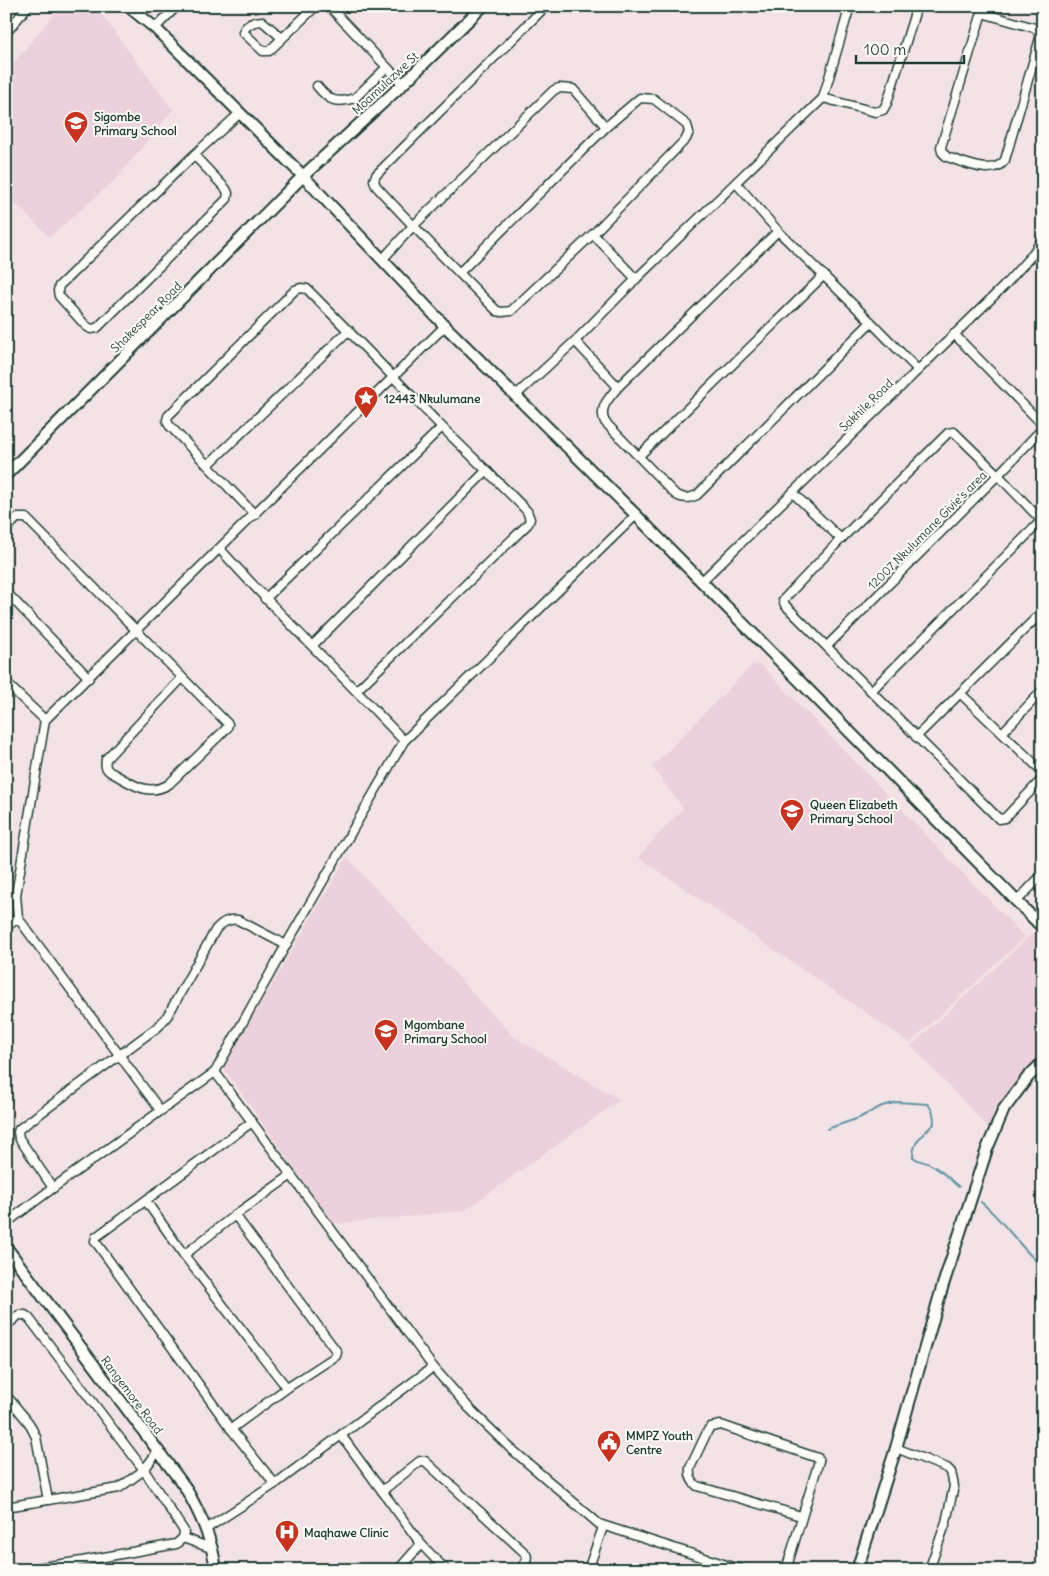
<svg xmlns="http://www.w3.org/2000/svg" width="1049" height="1576" viewBox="0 0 1049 1576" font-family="Delius,sans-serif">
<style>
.built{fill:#ecd1dc}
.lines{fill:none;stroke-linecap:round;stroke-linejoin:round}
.stream{stroke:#6295a5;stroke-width:2}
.street-casing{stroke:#1f3d34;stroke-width:11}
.secondary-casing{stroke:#1f3d34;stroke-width:14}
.street{stroke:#fdfcf7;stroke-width:8}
.secondary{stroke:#fdfcf7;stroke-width:10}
.labels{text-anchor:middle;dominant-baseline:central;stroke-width:4;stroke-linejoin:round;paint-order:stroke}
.street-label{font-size:12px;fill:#1f3d34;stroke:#fdfcf7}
.poi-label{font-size:12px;font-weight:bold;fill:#1f3d34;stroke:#fdfcf7;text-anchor:start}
</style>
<rect width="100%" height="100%" fill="#f3e3e7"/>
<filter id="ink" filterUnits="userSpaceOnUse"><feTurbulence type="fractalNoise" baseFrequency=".02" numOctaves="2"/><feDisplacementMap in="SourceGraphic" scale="10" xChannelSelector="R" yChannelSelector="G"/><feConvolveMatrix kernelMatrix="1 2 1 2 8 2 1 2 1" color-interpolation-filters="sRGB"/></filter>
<g filter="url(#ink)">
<g class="built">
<path d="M61,6H95L173,110L117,178L50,237L6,195V72Z"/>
<path d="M752,665H761L1025,937L910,1043L638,857L683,808L652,767Z"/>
<path d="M347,857L513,1036L620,1100L464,1211L333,1224L223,1067Z"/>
<path d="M1038,928L1043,933V1057L990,1130L911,1046Z"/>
</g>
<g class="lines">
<g class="stream">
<path d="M827,1129L859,1118L882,1106L898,1102L928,1104C933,1111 934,1115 934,1124C923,1134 913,1141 913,1157C919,1162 925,1161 931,1165C942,1170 950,1180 959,1187"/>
<path d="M981,1202C1004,1221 1020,1248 1043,1267"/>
</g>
<defs>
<g id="street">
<path d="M329,6L403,84"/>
<path d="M764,6L769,8L776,6"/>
<path d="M982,13L1035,28L1038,31L1040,38L1005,160C993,177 964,162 947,157L942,152L941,147L984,6"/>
<path d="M155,28L177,6"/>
<path d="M6,33L28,6"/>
<path d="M282,38L262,21C255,21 246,24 243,32L263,51H269L316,6"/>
<path d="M317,86C329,101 336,104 355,98L387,67"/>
<path d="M823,98L875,112L883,110L887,103L917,6"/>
<path d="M194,155L226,189L228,193L227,199L97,328L91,329L86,326L59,296L58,291L59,286L194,155L240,113"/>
<path d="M736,183L778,231L871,322L918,370"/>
<path d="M778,231L618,387C609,398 598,408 605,422L675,494C683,499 688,499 697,495L871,322"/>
<path d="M593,234L636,279"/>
<path d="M382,260L412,227L554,90L559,88L573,89L606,127"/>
<path d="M459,273L606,127L640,98L654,99L687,125L689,132L686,139L593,234L511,311L502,312L497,311C456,270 415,229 376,186L374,180L376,175L546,6"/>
<path d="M954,334L1043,425"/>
<path d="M575,341L618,387"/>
<path d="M515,396L575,341L636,279L823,98L850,6"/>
<path d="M639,456L824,275"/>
<path d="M208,465L349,330"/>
<path d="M793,493L841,539"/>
<path d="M255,515L169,425L167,420L168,416L295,290L301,288L307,289C352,334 396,380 440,425C469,454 499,482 527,511L530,519L528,524L357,690"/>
<path d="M1043,522L998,475L954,432L948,433L841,539L783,600L785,605L999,819L1005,818L1043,778"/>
<path d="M6,529L17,518H26L228,724L227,728L169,784C147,798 130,782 110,772C105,768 105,765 106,759L182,678"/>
<path d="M220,549C279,615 343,676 404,741"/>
<path d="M701,582L1004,286L1031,256L1043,239"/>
<path d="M6,592L89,678"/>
<path d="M265,599L442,427"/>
<path d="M313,645L487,470"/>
<path d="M827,646L998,475L1043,428"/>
<path d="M6,683L45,720"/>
<path d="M871,691L1041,521"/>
<path d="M961,694L1043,772"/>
<path d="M1002,733L1043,690"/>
<path d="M916,737L1043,611"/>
<path d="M1016,902L1043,874"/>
<path d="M6,927L18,918"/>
<path d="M215,1072L433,1367L469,1408L509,1447L599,1524L742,1570"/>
<path d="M160,1110L18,918L16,895L45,720L445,326"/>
<path d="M252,1122L96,1237L95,1241L231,1429L275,1484"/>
<path d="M53,1188L19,1138L18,1132L19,1129L159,1026L168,1015L216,929C223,922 228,919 238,920L286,945"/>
<path d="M146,1201L184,1255L287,1388"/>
<path d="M6,1223L53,1188L215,1072L286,945L404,741L636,515"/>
<path d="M184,1255L235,1215L290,1176"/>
<path d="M6,1326L19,1315H25L29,1318L144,1470L184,1531L183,1538L176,1544L82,1561L22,1570"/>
<path d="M6,1395L29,1423L36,1437L48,1500"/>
<path d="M231,1429L287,1388L336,1356L337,1352L235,1215"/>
<path d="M341,1435L421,1544L446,1570"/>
<path d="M896,1448L947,1468L951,1472L954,1486L946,1522L929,1570"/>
<path d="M382,1491L420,1461H425L526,1554C529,1561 523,1565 519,1570"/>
<path d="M6,1507L119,1488L144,1470L158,1451"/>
<path d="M206,1529L275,1484L433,1367"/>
<path d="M183,1538L211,1548"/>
<path d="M398,1570L421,1544"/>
<path d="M588,1570L603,1527"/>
<path d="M786,1570L819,1461L818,1458L721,1425L711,1427L708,1430L690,1468C689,1476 691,1481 697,1486L801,1516"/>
</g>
<g id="secondary">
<path d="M128,6L155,28L303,176L445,326L636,515L1043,928"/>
<path d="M6,475L303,176L403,84L483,6"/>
<path d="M6,1247L185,1487C200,1513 212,1539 216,1570"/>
<path d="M857,1570L896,1448L942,1288L987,1149L1004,1109L1028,1077L1043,1062"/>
</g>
</defs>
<use href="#street" class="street-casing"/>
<use href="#secondary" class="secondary-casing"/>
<use href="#street" class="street"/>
<use href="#secondary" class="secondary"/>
</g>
</g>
<defs>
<symbol id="school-pin" viewBox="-11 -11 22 30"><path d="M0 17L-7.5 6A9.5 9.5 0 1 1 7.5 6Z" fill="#c8321e" stroke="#fdfcf7"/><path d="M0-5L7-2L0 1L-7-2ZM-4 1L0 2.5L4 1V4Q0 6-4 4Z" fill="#fff"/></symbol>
<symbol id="sight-pin" viewBox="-11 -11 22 30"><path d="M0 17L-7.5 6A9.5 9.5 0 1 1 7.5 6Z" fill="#c8321e" stroke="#fdfcf7"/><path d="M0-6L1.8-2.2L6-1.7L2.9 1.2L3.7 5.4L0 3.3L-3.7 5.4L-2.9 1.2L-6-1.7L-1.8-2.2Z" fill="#fff"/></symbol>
<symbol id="civic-pin" viewBox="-11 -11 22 30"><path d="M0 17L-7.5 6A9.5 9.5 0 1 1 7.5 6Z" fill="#c8321e" stroke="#fdfcf7"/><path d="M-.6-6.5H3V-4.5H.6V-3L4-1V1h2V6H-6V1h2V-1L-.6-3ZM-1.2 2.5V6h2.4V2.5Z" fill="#fff"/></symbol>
<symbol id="hospital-pin" viewBox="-11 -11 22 30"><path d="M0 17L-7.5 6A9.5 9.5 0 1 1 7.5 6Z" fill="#c8321e" stroke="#fdfcf7"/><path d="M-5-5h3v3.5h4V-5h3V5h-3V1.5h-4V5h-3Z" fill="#fff"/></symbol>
</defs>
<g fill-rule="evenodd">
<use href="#school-pin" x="62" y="109" width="28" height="38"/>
<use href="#sight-pin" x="352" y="384" width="28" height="38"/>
<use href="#school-pin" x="778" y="797" width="28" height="38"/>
<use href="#school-pin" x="372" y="1017" width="28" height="38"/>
<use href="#civic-pin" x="595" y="1428" width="28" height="38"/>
<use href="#hospital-pin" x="273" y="1518" width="28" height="38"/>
</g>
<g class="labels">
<g class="street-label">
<text transform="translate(385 83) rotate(-43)">Moamulazwe St</text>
<text transform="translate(146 317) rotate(-45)">Shakespear Road</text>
<text transform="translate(866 405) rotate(-44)">Sakhile Road</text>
<text transform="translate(927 530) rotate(-45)">12007 Nkulumane Givie's area</text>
<text transform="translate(132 1395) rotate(53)">Rangemore Road</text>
</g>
<g class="poi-label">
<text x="94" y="116">Sigombe<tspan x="94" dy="14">Primary School</tspan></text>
<text x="384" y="398">12443 Nkulumane</text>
<text x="810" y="804">Queen Elizabeth<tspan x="810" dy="14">Primary School</tspan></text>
<text x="404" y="1024">Mgombane<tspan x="404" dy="14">Primary School</tspan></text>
<text x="626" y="1435">MMPZ Youth<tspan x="626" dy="14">Centre</tspan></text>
<text x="304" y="1532">Maqhawe Clinic</text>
</g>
</g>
<rect width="1049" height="1576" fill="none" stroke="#fdfcf7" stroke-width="25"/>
<rect x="12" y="12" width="1024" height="1551" fill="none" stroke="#1f3d34" stroke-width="2" filter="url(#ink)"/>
<path d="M856 55v8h108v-8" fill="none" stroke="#1f3d34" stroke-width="2.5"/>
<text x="864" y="55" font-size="15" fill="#1f3d34" stroke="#fdfcf7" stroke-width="4" paint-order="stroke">100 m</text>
</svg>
